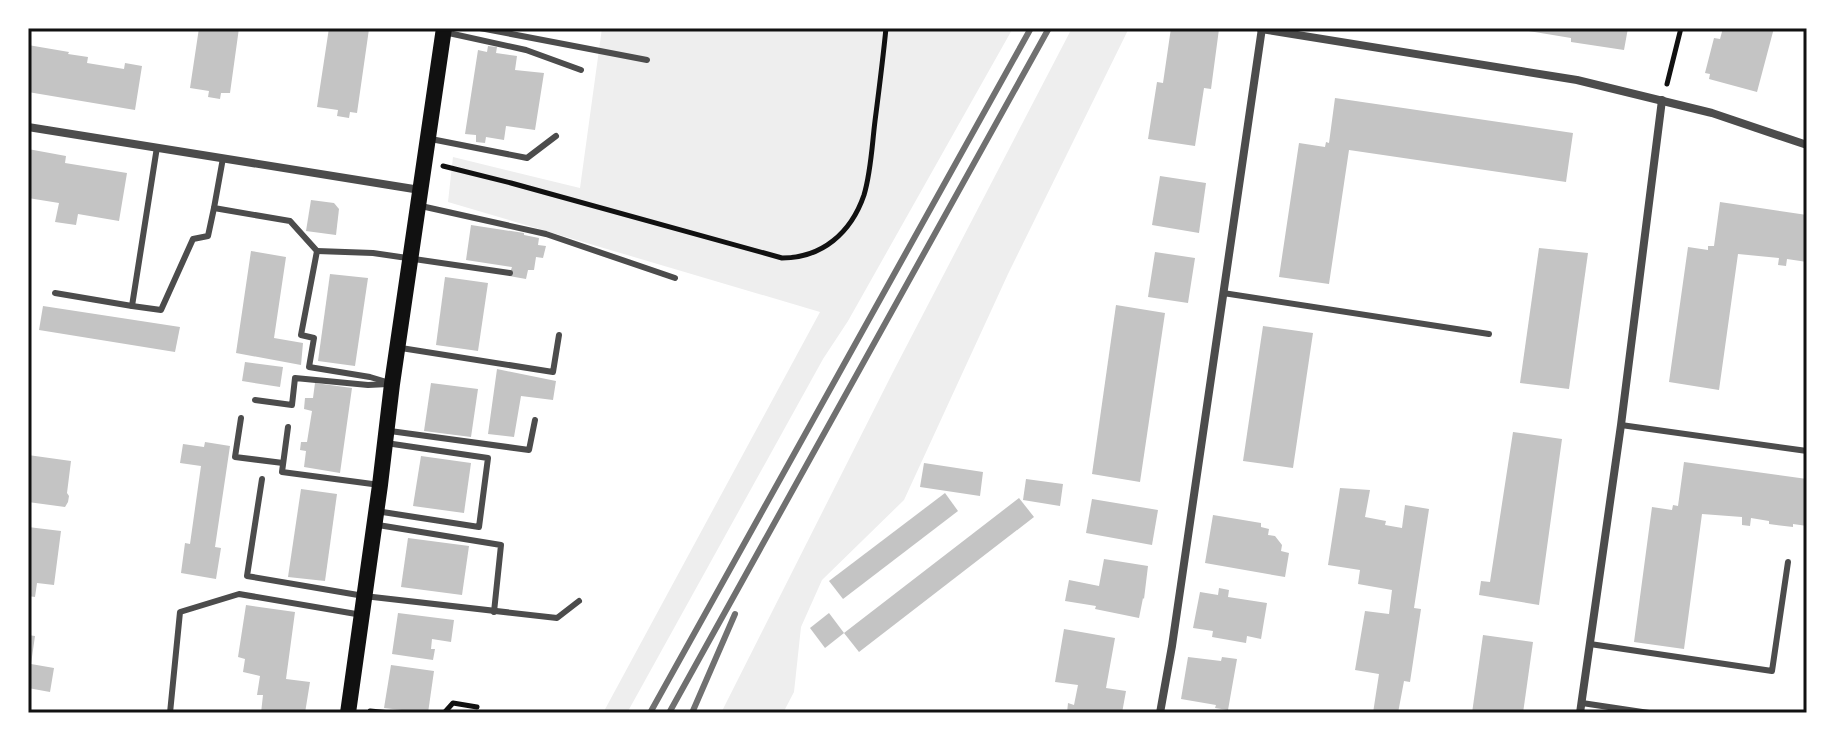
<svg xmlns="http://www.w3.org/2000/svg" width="1835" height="741" viewBox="0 0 1835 741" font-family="Karla,sans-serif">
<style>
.green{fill:#eee}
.building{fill:#c4c4c4}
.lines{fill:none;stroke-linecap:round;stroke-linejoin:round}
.path{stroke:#111;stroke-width:5}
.service{stroke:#4c4c4c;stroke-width:6}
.minor{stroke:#4c4c4c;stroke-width:8}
.secondary{stroke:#111;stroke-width:16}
.rail{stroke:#707070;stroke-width:6}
.neatline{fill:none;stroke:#111;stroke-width:3}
</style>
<rect width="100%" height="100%" fill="#fff"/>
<g class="green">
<path d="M602,28H1013L848,321L823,359L627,713H603L820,312L448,202L453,157L580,188Z"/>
<path d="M1072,28H1129L1008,274L904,500L822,580L801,627L794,692L783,713H721L893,372Z"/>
</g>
<g class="building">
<path d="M199,28H239L230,93H221L220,99L208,97L209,91L190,88Z"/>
<path d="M329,28L369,29L357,113L350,112L349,118L337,116L338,110L317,107Z"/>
<path d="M1171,28L1219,29L1211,89L1204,88L1195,146L1148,139L1157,82L1163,83Z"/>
<path d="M1522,28H1628L1624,50L1571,42V38L1522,30Z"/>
<path d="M1723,28H1774L1757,92L1709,79L1710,74L1705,73L1714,38L1720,39Z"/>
<path d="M28,45L69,52L68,54L88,57L87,63L124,69L125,63L142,66L135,110L28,92Z"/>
<path d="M488,46L497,47L496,53L517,56L515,70L544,73L535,130L506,126L504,140L486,137L485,143L476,142V135L465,134L478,50L487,52Z"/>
<path d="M1335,98L1573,133L1566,182L1349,150L1329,284L1279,277L1299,143L1325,147L1326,142L1329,143Z"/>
<path d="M28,149L66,156L65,163L127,173L119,221L78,214L76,225L55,222L59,203L28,198Z"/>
<path d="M1160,176L1206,183L1199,233L1152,225Z"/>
<path d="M311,200L334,203L339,209L336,235L306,231Z"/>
<path d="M1720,202L1807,215V262L1787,259L1786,266L1778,265L1779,258L1738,254L1719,390L1669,382L1688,247L1708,250V246H1714Z"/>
<path d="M471,225L524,233V235L539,238L538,245L546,246L543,258L536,257L534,270H528L526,279L509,276L512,267L466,260Z"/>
<path d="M1539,248L1588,253L1569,389L1520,383Z"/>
<path d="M251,251L286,257L274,338L303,343L301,365L236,353Z"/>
<path d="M1155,252L1195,258L1188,303L1148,297Z"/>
<path d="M330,274L368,278L355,366L318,361Z"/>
<path d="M445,277L488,283L478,351L436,345Z"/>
<path d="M1116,305L1165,313L1140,482L1092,474Z"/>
<path d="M43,306L180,327L175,352L39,330Z"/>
<path d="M1263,326L1313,333L1293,468L1243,461Z"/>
<path d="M245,362L283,367L280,387L242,381Z"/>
<path d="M497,369L556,381L553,400L521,396L514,437L488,434Z"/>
<path d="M315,383L352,388L340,473L304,467L306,451L300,450L301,442H307L312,411L304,409L305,398H313Z"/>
<path d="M431,383L478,389L471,437L424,431Z"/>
<path d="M1513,432L1562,439L1539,605L1479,595L1481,581L1490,582Z"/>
<path d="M205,442L230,446L215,547L221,548L216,579L181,573L185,543L190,544L201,466L180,463L183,444L204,447Z"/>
<path d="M28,455L71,461L67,493L69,496L68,502L65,507L28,502Z"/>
<path d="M421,456L471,463L464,513L413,506Z"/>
<path d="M1684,462L1807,479V526L1793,524V527L1769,524V521L1751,518L1750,526L1742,525V517L1702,514L1684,649L1634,642L1652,507L1672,510L1673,505L1678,506Z"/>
<path d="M924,463L983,472L980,496L920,487Z"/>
<path d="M1026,479L1063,484L1060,506L1023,500Z"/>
<path d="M1340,488L1370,490L1365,517L1386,521L1385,525L1402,528L1405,505L1429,509L1414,608L1421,609L1410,682L1404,681L1398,713H1373L1379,674L1355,670L1365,611L1389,614L1392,590L1358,584L1360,570L1328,565Z"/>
<path d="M301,489L337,494L325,581L288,577Z"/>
<path d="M945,493L958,511L843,599L829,581Z"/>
<path d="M1019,498L1034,517L859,652L844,633Z"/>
<path d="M1092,499L1158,510L1152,545L1086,533Z"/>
<path d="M1213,515L1261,523V527L1269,529L1268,535L1275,536L1282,545L1281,551L1289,553L1285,577L1205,563Z"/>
<path d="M28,527L61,531L54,585L37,583L35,597L28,596Z"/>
<path d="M408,538L469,546L462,595L401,587Z"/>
<path d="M1104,559L1148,566L1144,599L1143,598L1139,618L1095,609L1096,606L1065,601L1069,580L1099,586Z"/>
<path d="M1219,588L1229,590L1228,597L1267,603L1261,639L1247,636L1246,643L1212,637L1213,631L1193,628L1200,592L1218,595Z"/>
<path d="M246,605L295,612L286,679L310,682L305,713H261L263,695H257L260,676L243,672L245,659L238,657Z"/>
<path d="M398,613L454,620L451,642L432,639L431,649H435L433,660L392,654Z"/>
<path d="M829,613L844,633L825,648L810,628Z"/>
<path d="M1064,629L1115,638L1106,688L1126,691L1122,713H1067L1068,703L1074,705L1078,685L1055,682Z"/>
<path d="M28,635L35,636L31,664L54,668L50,692L28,688Z"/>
<path d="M1483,635L1533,642L1523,713H1472Z"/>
<path d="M1188,657L1221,661L1222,657L1237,659L1228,710L1215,708L1216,705L1181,699Z"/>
<path d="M391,665L434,671L428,713L384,708Z"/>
</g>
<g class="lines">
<g class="path">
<path d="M1667,84L1681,28"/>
<path d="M443,166L511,183L782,258C822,258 851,233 864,195C871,172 872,145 875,121C879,90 883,59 886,28"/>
<path d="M370,711L391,713"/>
<path d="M444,713L453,703L477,707"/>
</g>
<g class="service">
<path d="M480,28L647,60"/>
<path d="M444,32L526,50L581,70"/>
<path d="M431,139L527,158L556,136"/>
<path d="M421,206L546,234L675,278"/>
<path d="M214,208L223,158"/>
<path d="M317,251L373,253L510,273"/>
<path d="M55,293L132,306L157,147"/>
<path d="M1223,293L1489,334"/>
<path d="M132,306L161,310L193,239L208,236L214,208L290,221L317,251L301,335L314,338L309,367L370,377L390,383"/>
<path d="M401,348L553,372L559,335"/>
<path d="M255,400L292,405L295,378L368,385L388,384"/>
<path d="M241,418L235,457L283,463"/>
<path d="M1621,425L1807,451"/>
<path d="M288,427L282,472L380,485"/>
<path d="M390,431L529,450L535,420"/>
<path d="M262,479L247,576L364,596L557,618L579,601"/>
<path d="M376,511L479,527L488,458L386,443"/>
<path d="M378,525L501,545L494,612"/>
<path d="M1590,644L1772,671L1788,562"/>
<path d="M1582,703L1649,713"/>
<path d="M170,713L180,612L239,594L362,615"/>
</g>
<g class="minor">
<path d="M1261,29L1577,80L1712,113L1807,145"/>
<path d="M28,127L420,190"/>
<path d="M1160,713L1172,646L1262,28"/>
<path d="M1580,713L1621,425L1662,100"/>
</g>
<path class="secondary" d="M348,713L380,485L392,384L444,28"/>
<g class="rail">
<path d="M650,713L1031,28"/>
<path d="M669,713L1049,28"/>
<path d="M692,713L735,614"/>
</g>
</g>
<rect width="1835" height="741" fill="none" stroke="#ffffff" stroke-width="60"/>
<rect x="30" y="30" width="1775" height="681" class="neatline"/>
</svg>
